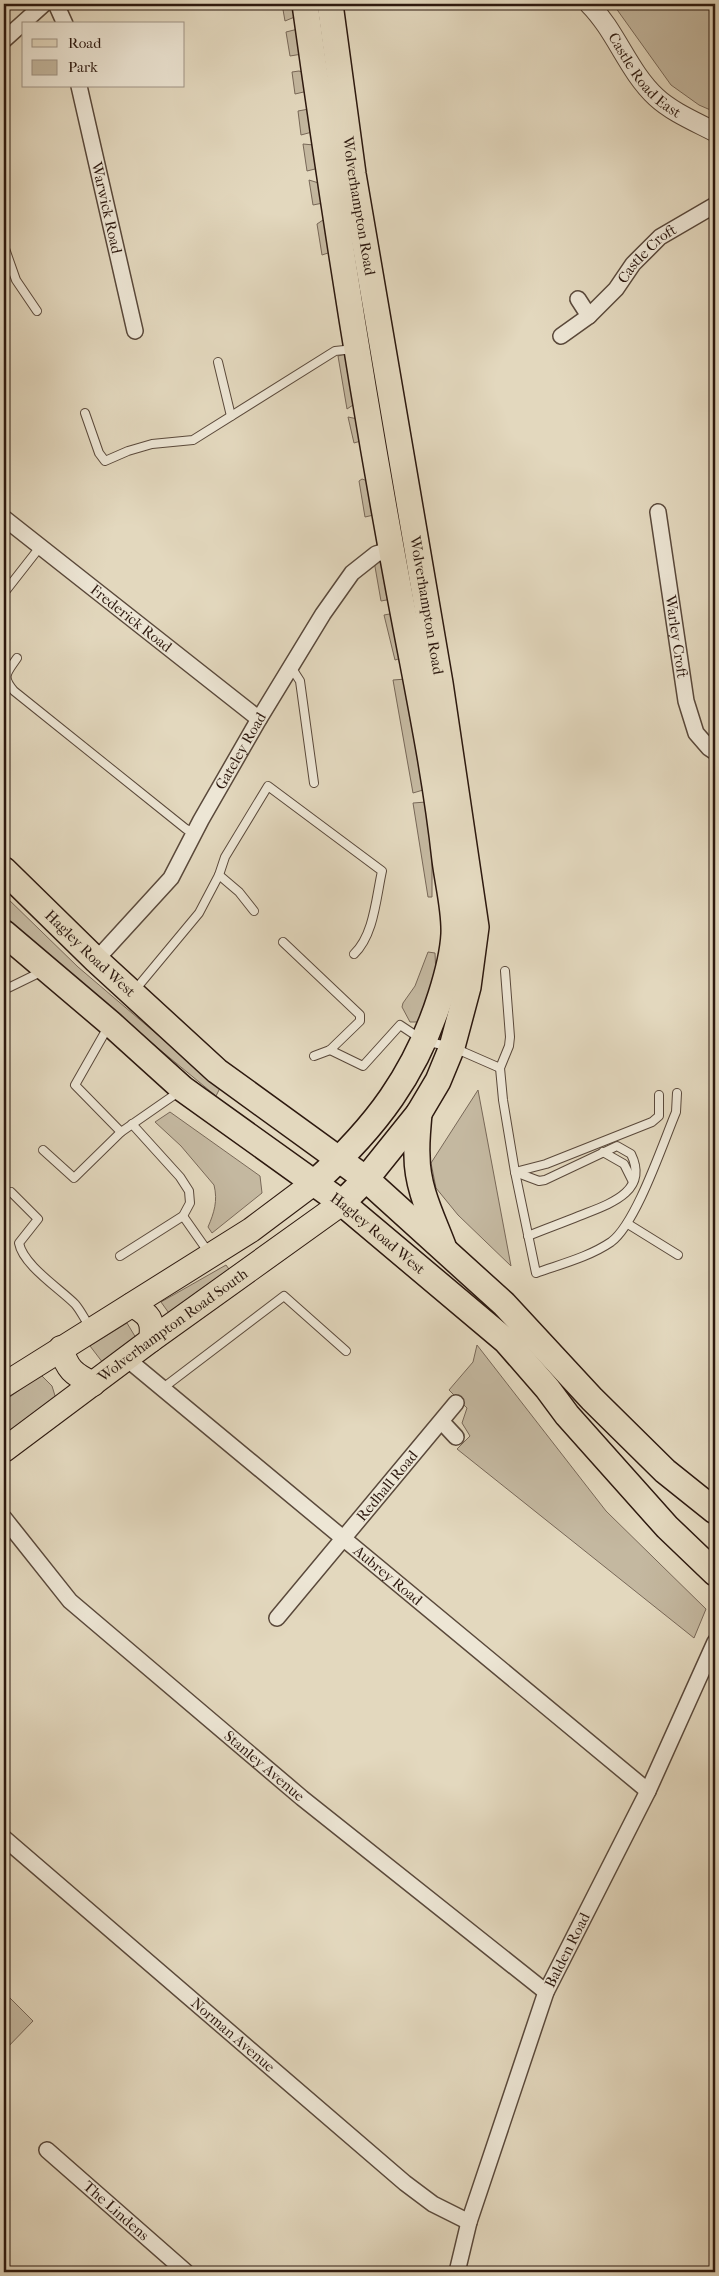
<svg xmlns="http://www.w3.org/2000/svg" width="719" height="2276" viewBox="0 0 719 2276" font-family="'IM FELL French Canon',serif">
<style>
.green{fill:#c4b8a0;stroke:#786858}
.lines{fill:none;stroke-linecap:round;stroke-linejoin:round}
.service-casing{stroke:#5a493b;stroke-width:10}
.minor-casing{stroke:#5a493b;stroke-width:18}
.tertiary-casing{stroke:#5a493b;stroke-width:21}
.primary-casing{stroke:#2d190f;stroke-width:26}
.trunk-casing{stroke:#2d190f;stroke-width:28}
.service{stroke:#ede6d5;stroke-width:8}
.minor{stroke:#ede6d5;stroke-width:15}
.tertiary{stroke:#ede6d5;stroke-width:19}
.primary{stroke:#e3d8be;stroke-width:24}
.trunk{stroke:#e3d8be;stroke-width:25}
.labels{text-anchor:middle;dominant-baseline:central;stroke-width:4;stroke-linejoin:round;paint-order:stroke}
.street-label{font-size:15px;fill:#2d190f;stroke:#ede6d5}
</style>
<rect width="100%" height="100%" fill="#e3d8be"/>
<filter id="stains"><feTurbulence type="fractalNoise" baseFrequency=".004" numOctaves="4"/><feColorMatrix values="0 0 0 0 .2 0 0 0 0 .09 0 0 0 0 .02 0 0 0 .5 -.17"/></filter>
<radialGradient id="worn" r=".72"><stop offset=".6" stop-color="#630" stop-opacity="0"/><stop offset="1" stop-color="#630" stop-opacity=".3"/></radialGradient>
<g class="green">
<path d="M282,4H296L297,16L285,21Z"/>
<path d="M613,4H715V112L699,105L671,85Z"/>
<path d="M298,29L302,54L290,56L286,32Z"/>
<path d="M299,71L305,73L308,91L295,94L292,72Z"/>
<path d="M309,109L312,132L301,135L298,111Z"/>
<path d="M303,144L314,145L319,168L307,171Z"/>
<path d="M309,180L322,184L323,203L313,205Z"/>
<path d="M323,220L329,225L334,251L322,255L317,224Z"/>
<path d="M346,354L359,401L347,409L338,356Z"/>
<path d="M348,417L363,420L364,440L354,443Z"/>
<path d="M362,479L373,483L378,514L365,517L359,481Z"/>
<path d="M384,559L392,599L381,601L374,561Z"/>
<path d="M395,613L402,658L395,660L384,615Z"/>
<path d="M406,679L423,790L413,793L393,680Z"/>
<path d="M426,802L432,838V897H428L413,803Z"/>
<path d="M4,895L78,967L220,1088L216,1096L4,921Z"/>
<path d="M428,952L435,953L436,975L421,1022H410L402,1007L403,1003L415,986Z"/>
<path d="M478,1090L511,1266L458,1215L436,1188L431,1163Z"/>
<path d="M170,1112L260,1176L262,1193L212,1233L208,1227C214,1213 218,1201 214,1185L181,1146L155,1122Z"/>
<path d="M226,1265L231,1272L171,1316L161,1302Z"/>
<path d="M127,1323L136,1338L103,1363L90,1346Z"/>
<path d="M477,1345L606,1511L706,1609L694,1638L457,1449L470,1436L462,1423L467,1408L449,1390L473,1362Z"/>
<path d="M41,1375L52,1386L56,1399L4,1437V1401Z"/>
<path d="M4,1992L33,2021L4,2051Z"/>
</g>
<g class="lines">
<defs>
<g id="service">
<path d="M4,246L16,280L37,311"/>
<path d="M218,362L231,416"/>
<path d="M85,413L99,453L105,461L128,451L152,444L193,440L335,351L354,349"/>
<path d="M4,593L40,547"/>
<path d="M17,658C7,673 1,676 14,691L186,829L195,833"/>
<path d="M291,667L300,681L314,783"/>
<path d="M219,875L239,892L254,911"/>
<path d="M283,942L360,1015V1021L330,1050L314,1056"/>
<path d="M505,971L510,1037L509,1046L500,1068L503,1100L515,1172L536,1273C561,1264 589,1257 611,1242C636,1224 663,1143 676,1112L677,1093"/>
<path d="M4,990L43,971"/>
<path d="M135,990L199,913L219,875L225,857L268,786L382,871C376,898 374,935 354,954"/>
<path d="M108,1027L75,1085L121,1132L180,1091"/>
<path d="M330,1050L363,1066L400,1025L424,1041L452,1047L500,1068"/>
<path d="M43,1150L74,1178L121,1132"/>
<path d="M603,1152L624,1164L633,1182"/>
<path d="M515,1172L539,1181L545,1180L617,1146L631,1154C650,1193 606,1205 579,1216C562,1223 545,1229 528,1236"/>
<path d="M515,1172L546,1164L652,1122L659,1116V1095"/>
<path d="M11,1192L38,1219L19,1243C23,1265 59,1288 75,1304C81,1311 85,1320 90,1327"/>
<path d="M183,1216L209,1253"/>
<path d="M628,1224L678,1255"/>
<path d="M120,1256L183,1216L190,1203L189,1191L180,1177L132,1124"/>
<path d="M163,1388L284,1296L346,1351"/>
</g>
<g id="minor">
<path d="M56,4L65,24"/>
<path d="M4,40L44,4"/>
<path id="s1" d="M79,86L135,331"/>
<path d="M578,299L589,316"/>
<path id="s2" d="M561,336L589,316L616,289L633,264L660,237L715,205"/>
<path id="s3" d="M658,512L686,701L696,733L709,748L715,752"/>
<path id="s4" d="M4,518L259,719"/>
<path id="s5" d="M96,960L171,878L201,820L259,719L323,614L352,573L376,554L392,549"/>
<path id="s6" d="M127,1359L648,1791"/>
<path d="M442,1422L456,1437"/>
<path id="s7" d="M4,1518L70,1601L302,1798L546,1992"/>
<path id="s8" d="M277,1618L456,1403"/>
<path id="s9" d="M4,1838L405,2183L433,2204L469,2222"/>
<path id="s10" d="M47,2150L186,2272"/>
<path id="s11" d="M457,2272L469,2222L546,1992L648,1791L715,1642"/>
</g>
<g id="tertiary">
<path id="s12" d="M589,4C616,31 628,71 656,97C672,112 696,122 715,132"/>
</g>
<g id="primary">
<path d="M132,1305C149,1314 154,1320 151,1340"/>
<path d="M61,1348C67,1369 73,1374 93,1384"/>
<path d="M4,1385L251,1230L315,1182"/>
<path id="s13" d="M4,1450L151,1340L342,1203"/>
</g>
<g id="trunk">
<path d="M305,4C332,198 362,392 398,585C415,677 435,768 445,860C448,884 455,910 454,934C453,954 447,976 441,995C416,1074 376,1127 315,1182"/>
<path id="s14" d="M330,4L353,174L440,683L476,927L468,987L452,1047L438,1081L419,1113L366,1179L342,1203"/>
<path id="s15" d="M4,870L96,960L217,1071L366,1179L504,1304L592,1399L665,1471L715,1511"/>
<path id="s16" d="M4,933L110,1023L183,1089L342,1203L506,1341L547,1388L567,1415L667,1527L715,1573"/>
<path d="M419,1113C418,1127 416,1142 417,1156C417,1188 432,1217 443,1246"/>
</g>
</defs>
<use href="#service" class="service-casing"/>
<use href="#minor" class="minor-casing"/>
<use href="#tertiary" class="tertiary-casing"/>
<use href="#primary" class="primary-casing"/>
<use href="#trunk" class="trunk-casing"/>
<use href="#service" class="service"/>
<use href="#minor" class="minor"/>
<use href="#tertiary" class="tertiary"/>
<use href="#primary" class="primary"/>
<use href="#trunk" class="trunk"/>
</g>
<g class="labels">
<g class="street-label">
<text stroke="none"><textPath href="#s12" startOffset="91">Castle Road East</textPath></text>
<text stroke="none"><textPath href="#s14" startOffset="204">Wolverhampton Road</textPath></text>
<text stroke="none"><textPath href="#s1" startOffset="125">Warwick Road</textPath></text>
<text stroke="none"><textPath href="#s2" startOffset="120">Castle Croft</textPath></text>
<text stroke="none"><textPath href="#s14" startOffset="609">Wolverhampton Road</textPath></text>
<text stroke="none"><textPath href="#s4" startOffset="162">Frederick Road</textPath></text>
<text stroke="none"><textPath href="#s3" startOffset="126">Warley Croft</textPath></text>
<text stroke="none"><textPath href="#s5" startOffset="256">Gateley Road</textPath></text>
<text stroke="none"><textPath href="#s15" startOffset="120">Hagley Road West</textPath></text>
<text stroke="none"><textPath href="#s16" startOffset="480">Hagley Road West</textPath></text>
<text stroke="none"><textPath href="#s13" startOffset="210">Wolverhampton Road South</textPath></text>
<text stroke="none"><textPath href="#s8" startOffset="172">Redhall Road</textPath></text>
<text stroke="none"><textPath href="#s6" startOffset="339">Aubrey Road</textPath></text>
<text stroke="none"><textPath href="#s7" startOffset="361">Stanley Avenue</textPath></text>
<text stroke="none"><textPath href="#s11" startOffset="341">Balden Road</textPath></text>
<text stroke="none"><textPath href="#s9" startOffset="302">Norman Avenue</textPath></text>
<text stroke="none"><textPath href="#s10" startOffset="92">The Lindens</textPath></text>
</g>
</g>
<rect width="719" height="2276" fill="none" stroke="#e3d8be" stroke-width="20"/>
<rect x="5" y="5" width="709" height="2266" fill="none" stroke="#2d190f" stroke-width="2.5"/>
<rect x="10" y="10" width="699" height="2256" fill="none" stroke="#2d190f"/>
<rect x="22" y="22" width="162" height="65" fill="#ede6d5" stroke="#a09486"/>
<rect x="32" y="39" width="25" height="8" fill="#e3d8be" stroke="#a09486"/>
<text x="68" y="48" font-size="15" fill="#2d190f">Road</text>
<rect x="32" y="60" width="25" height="15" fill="#c4b8a0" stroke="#a09486"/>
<text x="68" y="72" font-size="15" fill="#2d190f">Park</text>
<rect width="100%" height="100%" filter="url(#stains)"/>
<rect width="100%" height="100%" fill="url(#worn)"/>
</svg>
